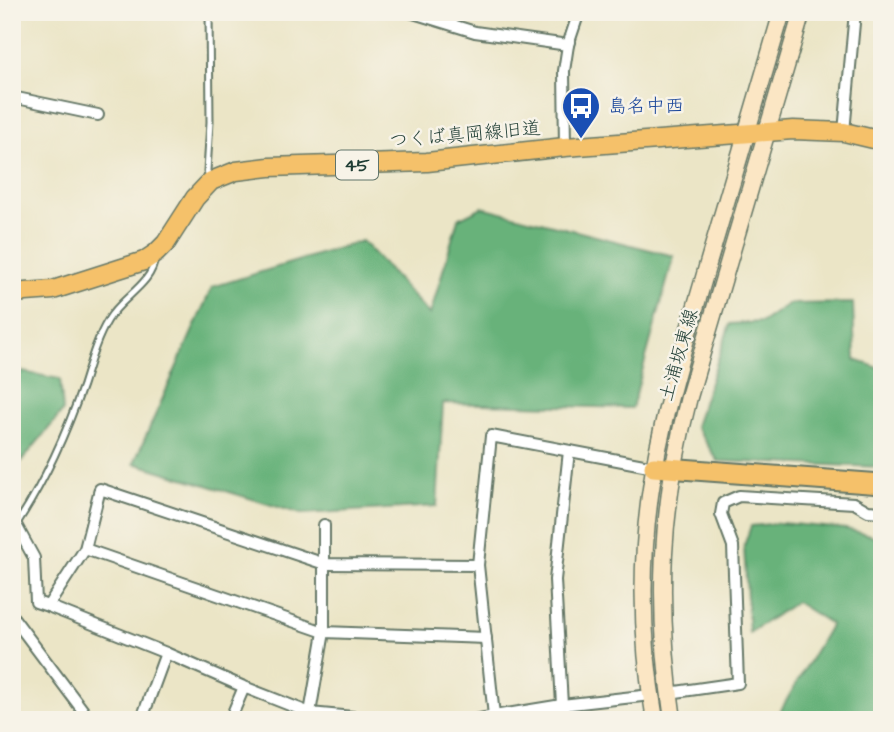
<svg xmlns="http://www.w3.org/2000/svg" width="894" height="732" viewBox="0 0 894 732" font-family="'Architects Daughter','Klee One',sans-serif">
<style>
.forest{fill:#67b27a;stroke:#437857;stroke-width:2}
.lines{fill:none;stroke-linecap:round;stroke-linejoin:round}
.service-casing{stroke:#667867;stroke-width:9}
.minor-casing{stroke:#667867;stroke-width:14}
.secondary-casing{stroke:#667867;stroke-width:19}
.primary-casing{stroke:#667867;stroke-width:21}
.motorway-casing{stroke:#667867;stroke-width:23}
.service{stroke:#fff;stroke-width:5}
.minor{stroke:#fff;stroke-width:10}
.secondary{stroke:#fbe6c4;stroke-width:16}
.primary{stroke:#f5c16b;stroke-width:18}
.motorway{stroke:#f5c16b;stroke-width:19}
.labels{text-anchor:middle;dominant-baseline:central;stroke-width:5;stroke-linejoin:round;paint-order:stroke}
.shield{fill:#f7f3e8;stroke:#60746a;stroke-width:2}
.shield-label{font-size:18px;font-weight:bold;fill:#1f3d34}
.transit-label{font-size:19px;fill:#164399;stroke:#f7f3e8;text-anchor:start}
.street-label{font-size:19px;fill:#1f3d34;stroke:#f7f3e8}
</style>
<rect width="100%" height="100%" fill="#f7f3e8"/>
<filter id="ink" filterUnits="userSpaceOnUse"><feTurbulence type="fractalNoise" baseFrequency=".0143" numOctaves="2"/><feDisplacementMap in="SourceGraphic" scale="14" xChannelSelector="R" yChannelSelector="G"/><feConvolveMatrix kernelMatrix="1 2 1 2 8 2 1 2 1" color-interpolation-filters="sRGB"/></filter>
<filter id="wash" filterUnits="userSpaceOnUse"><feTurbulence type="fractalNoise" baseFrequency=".00686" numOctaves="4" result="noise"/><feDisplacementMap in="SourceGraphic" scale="28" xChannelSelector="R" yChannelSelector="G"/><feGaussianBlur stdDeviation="1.57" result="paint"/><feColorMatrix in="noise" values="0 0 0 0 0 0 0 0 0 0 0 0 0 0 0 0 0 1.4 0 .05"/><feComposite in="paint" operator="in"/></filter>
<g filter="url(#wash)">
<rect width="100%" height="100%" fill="#ebe5c6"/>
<g class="forest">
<path d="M482,207L674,256L632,408L443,403L437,506L301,514L134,463L212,287L362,241L430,315L458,219Z"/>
<path d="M853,303L855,360L882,369V467L718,461L695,426L730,324L762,322L788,304Z"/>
<path d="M12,370L60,379L63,411L12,473Z"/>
<path d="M781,523L846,529L882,538V720H775L831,624L796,602L749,633L744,546L751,526Z"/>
</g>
</g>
<g filter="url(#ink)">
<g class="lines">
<defs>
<g id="service">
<path d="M209,12L210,122L207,171L209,176"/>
<path d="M16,525C45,481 66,434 83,385C90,363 96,340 108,320C121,297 152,285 155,258"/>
</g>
<g id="minor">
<path d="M410,12L475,32L568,45"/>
<path d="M12,97L98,115"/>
<path d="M844,132L855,12"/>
<path d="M565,147L564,71L568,45L579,12"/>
<path d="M324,525V632L310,713L385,720"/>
<path d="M12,529L16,525L34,558L36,602L48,606"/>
<path d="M85,549L100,489L325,564L478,565"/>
<path d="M12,616L90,720"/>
<path d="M166,653L48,606L85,549L324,632L486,638"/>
<path d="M669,693L738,683L733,546L721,514L723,503L739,496L854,503L868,511L882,512"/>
<path d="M651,695L562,705L494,716L478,565L491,436L654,467"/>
<path d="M136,720L144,713L166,653L244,687"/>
<path d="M230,720L244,687L310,713L308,719"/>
<path d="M474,720L494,716L495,720"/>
<path d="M566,720L562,705L555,580L569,451"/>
</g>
<g id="secondary">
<path d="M655,720C638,624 640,525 662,430C674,375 692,321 707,267C732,182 757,97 782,12"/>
<path d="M673,720C656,604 660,510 689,397L802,12"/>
</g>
<path id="primary" d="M12,293L53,290L144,261L156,253L166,243L195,198L211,181L236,171L269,167L427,162L565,147L793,130L844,132L882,141"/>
<path id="motorway" d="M654,467L882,484"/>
</defs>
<use href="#service" class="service-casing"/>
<use href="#minor" class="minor-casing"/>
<use href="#secondary" class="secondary-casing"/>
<use href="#primary" class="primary-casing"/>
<use href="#motorway" class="motorway-casing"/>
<use href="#service" class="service"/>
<use href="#minor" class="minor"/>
<use href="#secondary" class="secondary"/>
<use href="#primary" class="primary"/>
<use href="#motorway" class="motorway"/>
</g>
</g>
<defs>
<symbol id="bus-pin" viewBox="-11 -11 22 30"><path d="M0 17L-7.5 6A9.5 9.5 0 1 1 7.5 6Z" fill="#1a4fb4" stroke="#f7f3e8"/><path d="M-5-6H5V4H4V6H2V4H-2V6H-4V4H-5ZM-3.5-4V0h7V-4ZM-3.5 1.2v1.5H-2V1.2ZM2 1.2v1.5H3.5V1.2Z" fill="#fff"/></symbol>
</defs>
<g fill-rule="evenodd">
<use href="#bus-pin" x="559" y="84" width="44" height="60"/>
</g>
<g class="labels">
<rect class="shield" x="336" y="150.5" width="42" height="29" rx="5"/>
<g class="shield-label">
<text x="357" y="165">45</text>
</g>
<g class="transit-label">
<text x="608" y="106">島名中西</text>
</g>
<g class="street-label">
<text transform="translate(465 135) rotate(-5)">つくば真岡線旧道</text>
<text transform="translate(679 355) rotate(-74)">土浦坂東線</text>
</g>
</g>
<rect width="894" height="732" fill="none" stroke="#f7f3e8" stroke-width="42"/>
</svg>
